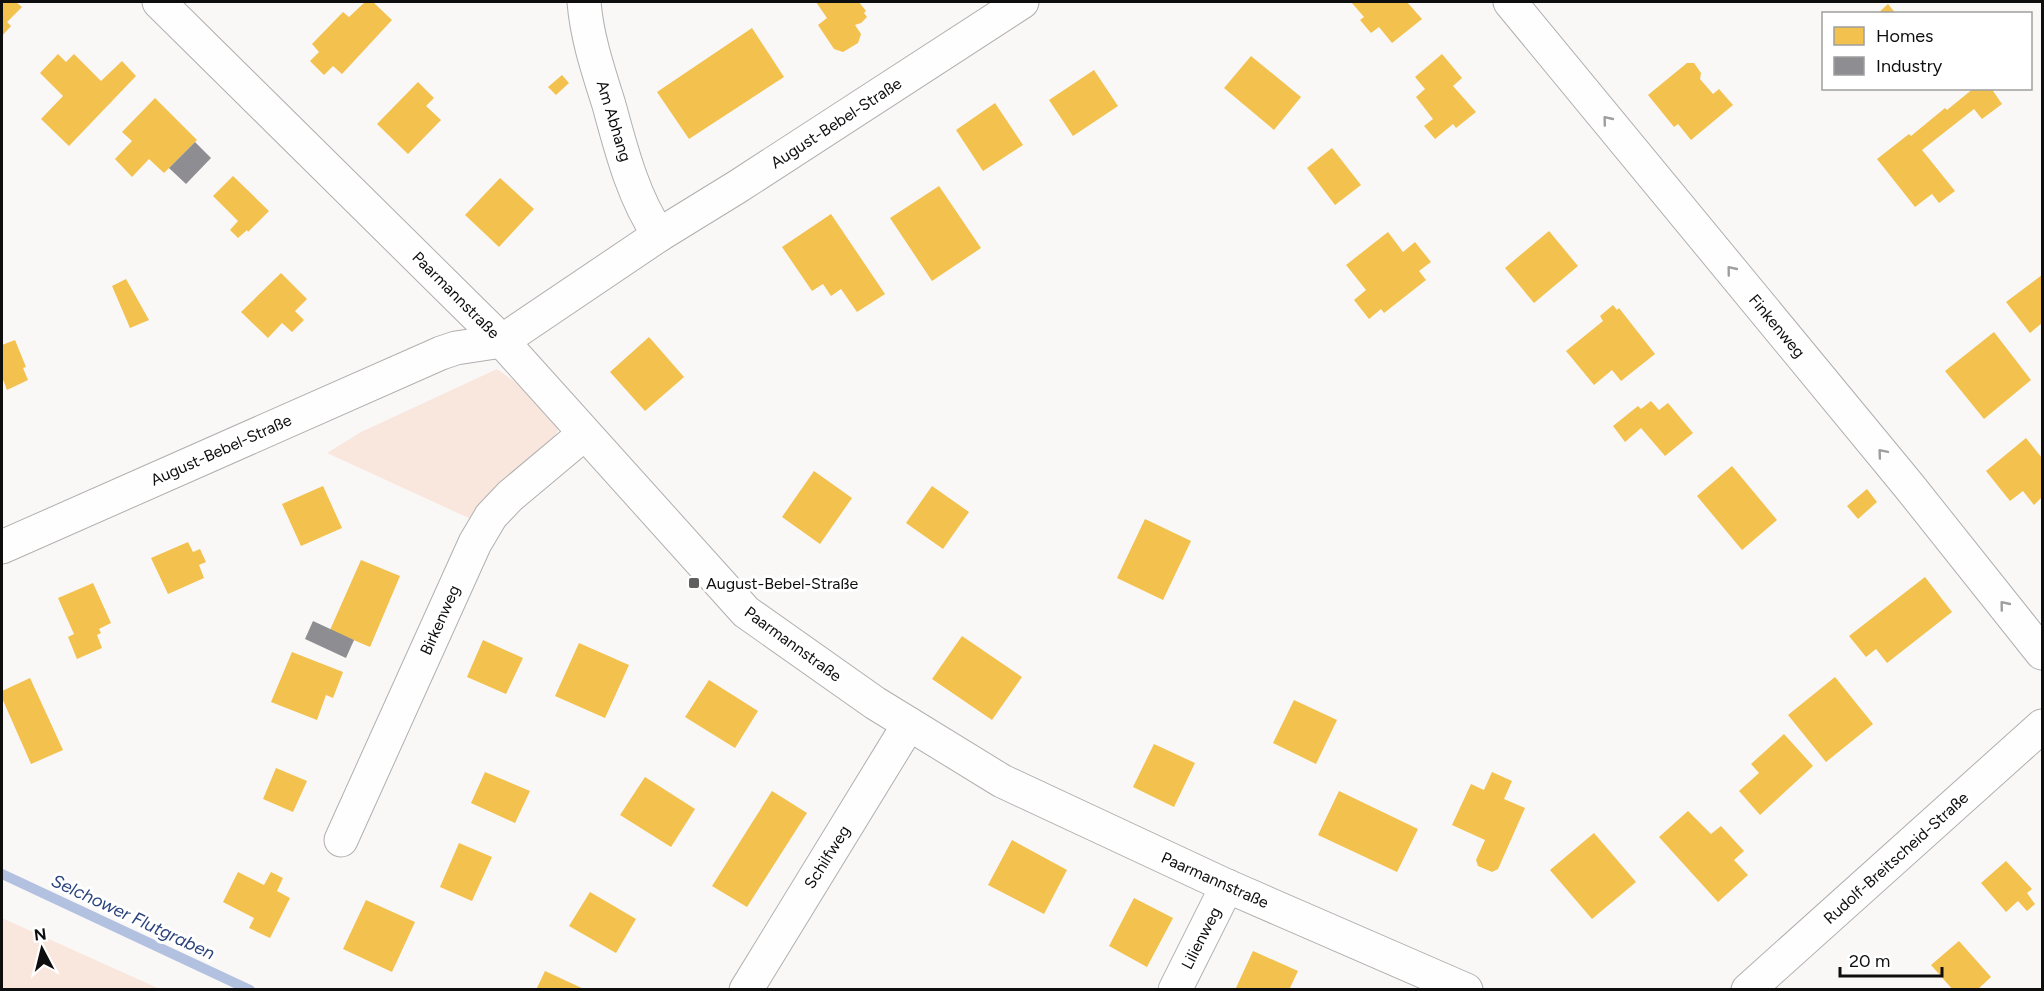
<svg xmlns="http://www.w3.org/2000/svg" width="2044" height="991" viewBox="0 0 2044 991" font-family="Figtree,sans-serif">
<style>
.green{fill:#f9e7de}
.homes{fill:#f2c14e}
.industry{fill:#8d8d92}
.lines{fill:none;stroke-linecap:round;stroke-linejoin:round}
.stream{stroke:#b3c1e1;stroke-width:10}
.minor-casing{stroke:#b1afaf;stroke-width:35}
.minor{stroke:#fefefe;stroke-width:33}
.oneway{stroke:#9e9e9e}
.poi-dot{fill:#616060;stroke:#fff;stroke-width:2}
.labels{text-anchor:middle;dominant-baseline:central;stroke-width:6;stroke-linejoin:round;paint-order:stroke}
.street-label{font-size:16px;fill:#0f0e0e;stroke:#fff}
.poi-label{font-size:16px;fill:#0f0e0e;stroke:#fff;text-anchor:start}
.water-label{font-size:18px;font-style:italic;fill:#2b437d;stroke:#fff}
</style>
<rect width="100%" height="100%" fill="#faf8f7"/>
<g class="green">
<path d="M497,369L514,381L560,426L555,436L473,520L327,453L361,432Z"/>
<path d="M2,918L160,989H2Z"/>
</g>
<g class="homes">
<path d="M2,2H16L22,7L7,22L11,26L2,36Z"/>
<path d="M365,2H373L392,20L342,74L333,66L324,75L310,61L319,52L312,44L343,12L349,17Z"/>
<path d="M816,2H859L866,11L864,13L867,17L861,23L855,25L861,34L858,43L843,52L834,49L818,25L827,18Z"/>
<path d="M1351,2H1407L1422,19L1392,43L1379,27L1371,33L1360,20L1364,17Z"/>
<path d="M1888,4L1896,14H1877Z"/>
<path d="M752,28L784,77L689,139L657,92Z"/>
<path d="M58,54L66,62L74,54L101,81L122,61L136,76L69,146L41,119L63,96L40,73Z"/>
<path d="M1442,54L1462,78L1453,86L1476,112L1456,128L1453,124L1435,139L1424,126L1433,119L1416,97L1425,89L1415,77Z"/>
<path d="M1251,56L1301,97L1274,130L1224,88Z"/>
<path d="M1687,63H1694L1701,73L1700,79L1713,94L1719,89L1733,105L1691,140L1678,124L1674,127L1648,95Z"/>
<path d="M1094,70L1118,106L1073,136L1049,100Z"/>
<path d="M562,75L569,83L556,95L548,87Z"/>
<path d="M418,82L434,98L426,106L441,120L408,154L377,124Z"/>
<path d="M1974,88H1991L2002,104L1982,119L1974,109L1922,150L1955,191L1939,203L1932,194L1915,207L1877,159L1909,134L1911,136L1945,108L1947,110Z"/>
<path d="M155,98L197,140L164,173L149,159L132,177L115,159L132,141L122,132Z"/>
<path d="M995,103L1023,145L983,171L956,130Z"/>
<path d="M1332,148L1361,185L1335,205L1307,168Z"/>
<path d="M233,176L269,211L248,232L247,230L238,238L230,230L238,221L213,196Z"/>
<path d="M500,178L534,209L499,247L465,215Z"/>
<path d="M939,186L981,248L932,281L890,218Z"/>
<path d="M831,214L885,294L857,312L841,289L831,296L823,284L812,291L782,247Z"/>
<path d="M1549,231L1578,266L1534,303L1505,268Z"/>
<path d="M1388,232L1403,252L1415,242L1431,262L1419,271L1426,280L1384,313L1381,309L1369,319L1354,300L1366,290L1346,265Z"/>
<path d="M281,273L307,299L295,311L304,320L292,332L282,323L268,338L241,312Z"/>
<path d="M2042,275V323L2030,333L2006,302Z"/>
<path d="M126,279L149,320L130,328L112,286Z"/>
<path d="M1613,305L1617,310L1619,308L1655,354L1621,381L1612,370L1594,385L1566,351L1603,321L1600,316Z"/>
<path d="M1994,332L2031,380L1984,419L1945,371Z"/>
<path d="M649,337L684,377L645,411L610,372Z"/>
<path d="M15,340L26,367L23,368L28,380L7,390L2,377V345Z"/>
<path d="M1651,401L1659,410L1668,403L1693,433L1665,456L1641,428L1625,442L1613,426L1638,406L1641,409Z"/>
<path d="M2026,438L2042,458V497L2034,505L2023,491L2010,501L1986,471Z"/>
<path d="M1732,466L1777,520L1742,550L1697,496Z"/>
<path d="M814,471L852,498L820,544L782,517Z"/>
<path d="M323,486L342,528L301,546L282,504Z"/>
<path d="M932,486L969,512L943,549L906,523Z"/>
<path d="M1867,489L1877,502L1858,519L1847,506Z"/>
<path d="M1145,519L1191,541L1163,600L1117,578Z"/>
<path d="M188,542L193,552L200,549L206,562L199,565L204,578L168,594L151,558Z"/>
<path d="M361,560L400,576L370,647L330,630Z"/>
<path d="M1925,577L1952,612L1887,663L1876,649L1866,657L1849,636Z"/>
<path d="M93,583L111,623L99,629L101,633L97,635L102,648L77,659L68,637L74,634L58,598Z"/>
<path d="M962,636L1022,677L992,720L932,679Z"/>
<path d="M483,640L523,658L506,694L467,677Z"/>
<path d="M579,643L629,665L605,718L555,696Z"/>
<path d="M292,652L343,672L333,698L326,695L317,720L271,702Z"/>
<path d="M1835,677L1873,724L1826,762L1788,715Z"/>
<path d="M30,678L63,750L31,764L2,698V691Z"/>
<path d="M709,680L758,711L735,748L685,717Z"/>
<path d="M1294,700L1337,720L1316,764L1273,743Z"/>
<path d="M1784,734L1813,766L1760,815L1739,791L1759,773L1751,764Z"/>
<path d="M1154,744L1195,763L1174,807L1133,787Z"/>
<path d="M276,768L307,781L293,812L263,799Z"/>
<path d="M485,772L530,791L515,823L471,803Z"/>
<path d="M1492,772L1512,781L1504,799L1525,808L1498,869L1492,872L1478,866L1476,860L1485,840L1452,825L1471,784L1484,790Z"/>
<path d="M645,777L695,809L671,847L620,815Z"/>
<path d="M772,791L807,813L747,907L712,886Z"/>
<path d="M1339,791L1418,829L1397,872L1318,835Z"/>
<path d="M1688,811L1711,834L1721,826L1744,851L1734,860L1748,875L1718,902L1659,837Z"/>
<path d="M1594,833L1636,882L1592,919L1550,870Z"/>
<path d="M1012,840L1067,870L1044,914L988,885Z"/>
<path d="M459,843L492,857L472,901L440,887Z"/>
<path d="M2006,861L2032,889L2027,893L2035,904L2027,911L2018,901L2006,912L1981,883Z"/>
<path d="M238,872L264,885L271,872L283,878L277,891L290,898L270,938L249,928L254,918L223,902Z"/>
<path d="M590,892L636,919L616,953L569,926Z"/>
<path d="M1134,898L1173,918L1147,967L1109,946Z"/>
<path d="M366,900L415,922L392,972L343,949Z"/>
<path d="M1959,941L1991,977L1977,990H1953L1931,965Z"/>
<path d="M1253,951L1298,971L1289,990H1235Z"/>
<path d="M545,971L586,990H536Z"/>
</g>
<g class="industry">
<path d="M195,142L211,158L186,184L169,168Z"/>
<path d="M313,621L354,640L346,658L305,639Z"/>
</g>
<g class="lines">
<path class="stream" d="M2,874L250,990"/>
<defs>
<g id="minor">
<path d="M159,2L502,341L746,612L875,703L1002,781L1227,886L1466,990"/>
<path d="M584,2C587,38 598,70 609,105C621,149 633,197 659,235"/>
<path d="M1510,2L1909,486L2042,653"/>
<path d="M2,547L441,353L456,348L502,341L659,235L737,187L1022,2"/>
<path d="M341,840L475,543L491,516L510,496L584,434"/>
<path d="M746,990L909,724"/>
<path d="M1175,990L1227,886"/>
<path d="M1748,990L2042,726"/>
</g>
</defs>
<use href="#minor" class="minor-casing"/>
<use href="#minor" class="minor"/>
</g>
<defs><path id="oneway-chevron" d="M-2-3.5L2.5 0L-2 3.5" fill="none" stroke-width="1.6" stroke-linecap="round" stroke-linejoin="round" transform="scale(1.5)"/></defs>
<g class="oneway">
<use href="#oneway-chevron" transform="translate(1607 120) rotate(-129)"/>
<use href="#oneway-chevron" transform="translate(1731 270) rotate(-129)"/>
<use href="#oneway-chevron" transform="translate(1882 453) rotate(-130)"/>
<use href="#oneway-chevron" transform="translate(2004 605) rotate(-129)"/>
</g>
<rect class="poi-dot" x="688" y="577" width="12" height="12" rx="3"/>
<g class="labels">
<g class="street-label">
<text transform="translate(614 121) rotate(73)">Am Abhang</text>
<text transform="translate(836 123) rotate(-33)">August-Bebel-Straße</text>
<text transform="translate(456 295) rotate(45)">Paarmannstraße</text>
<text transform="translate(1777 326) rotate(50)">Finkenweg</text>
<text transform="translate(221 450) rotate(-24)">August-Bebel-Straße</text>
<text transform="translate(440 620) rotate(-66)">Birkenweg</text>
<text transform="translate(793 644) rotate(36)">Paarmannstraße</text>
<text transform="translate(827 857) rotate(-58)">Schilfweg</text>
<text transform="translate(1896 858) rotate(-42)">Rudolf-Breitscheid-Straße</text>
<text transform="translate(1215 880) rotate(24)">Paarmannstraße</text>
<text transform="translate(1201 938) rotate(-63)">Lilienweg</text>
</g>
<g class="poi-label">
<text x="706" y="583">August-Bebel-Straße</text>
</g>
<g class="water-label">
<text transform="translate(133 917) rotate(25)">Selchower Flutgraben</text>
</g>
</g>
<rect width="2044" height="991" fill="none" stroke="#0f0e0e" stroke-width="6"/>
<rect x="1822" y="12" width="210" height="78" fill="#ffffff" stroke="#9f9f9f" stroke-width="1.5"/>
<rect x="1834" y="27" width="30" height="18" fill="#f2c14e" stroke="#9f9f9f" stroke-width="1.5"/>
<text x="1876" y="42" font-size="18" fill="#0f0e0e">Homes</text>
<rect x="1834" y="57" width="30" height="18" fill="#8d8d92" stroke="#9f9f9f" stroke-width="1.5"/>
<text x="1876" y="72" font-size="18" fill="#0f0e0e">Industry</text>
<g transform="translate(42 949) rotate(353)" stroke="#ffffff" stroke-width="4.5" paint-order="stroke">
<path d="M0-4.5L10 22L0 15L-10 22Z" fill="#0f0e0e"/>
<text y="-9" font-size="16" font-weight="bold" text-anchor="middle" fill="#0f0e0e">N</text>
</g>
<path d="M1840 967v9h102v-9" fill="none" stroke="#0f0e0e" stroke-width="3"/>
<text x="1849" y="967" font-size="18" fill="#0f0e0e" stroke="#ffffff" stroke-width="4.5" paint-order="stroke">20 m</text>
</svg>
